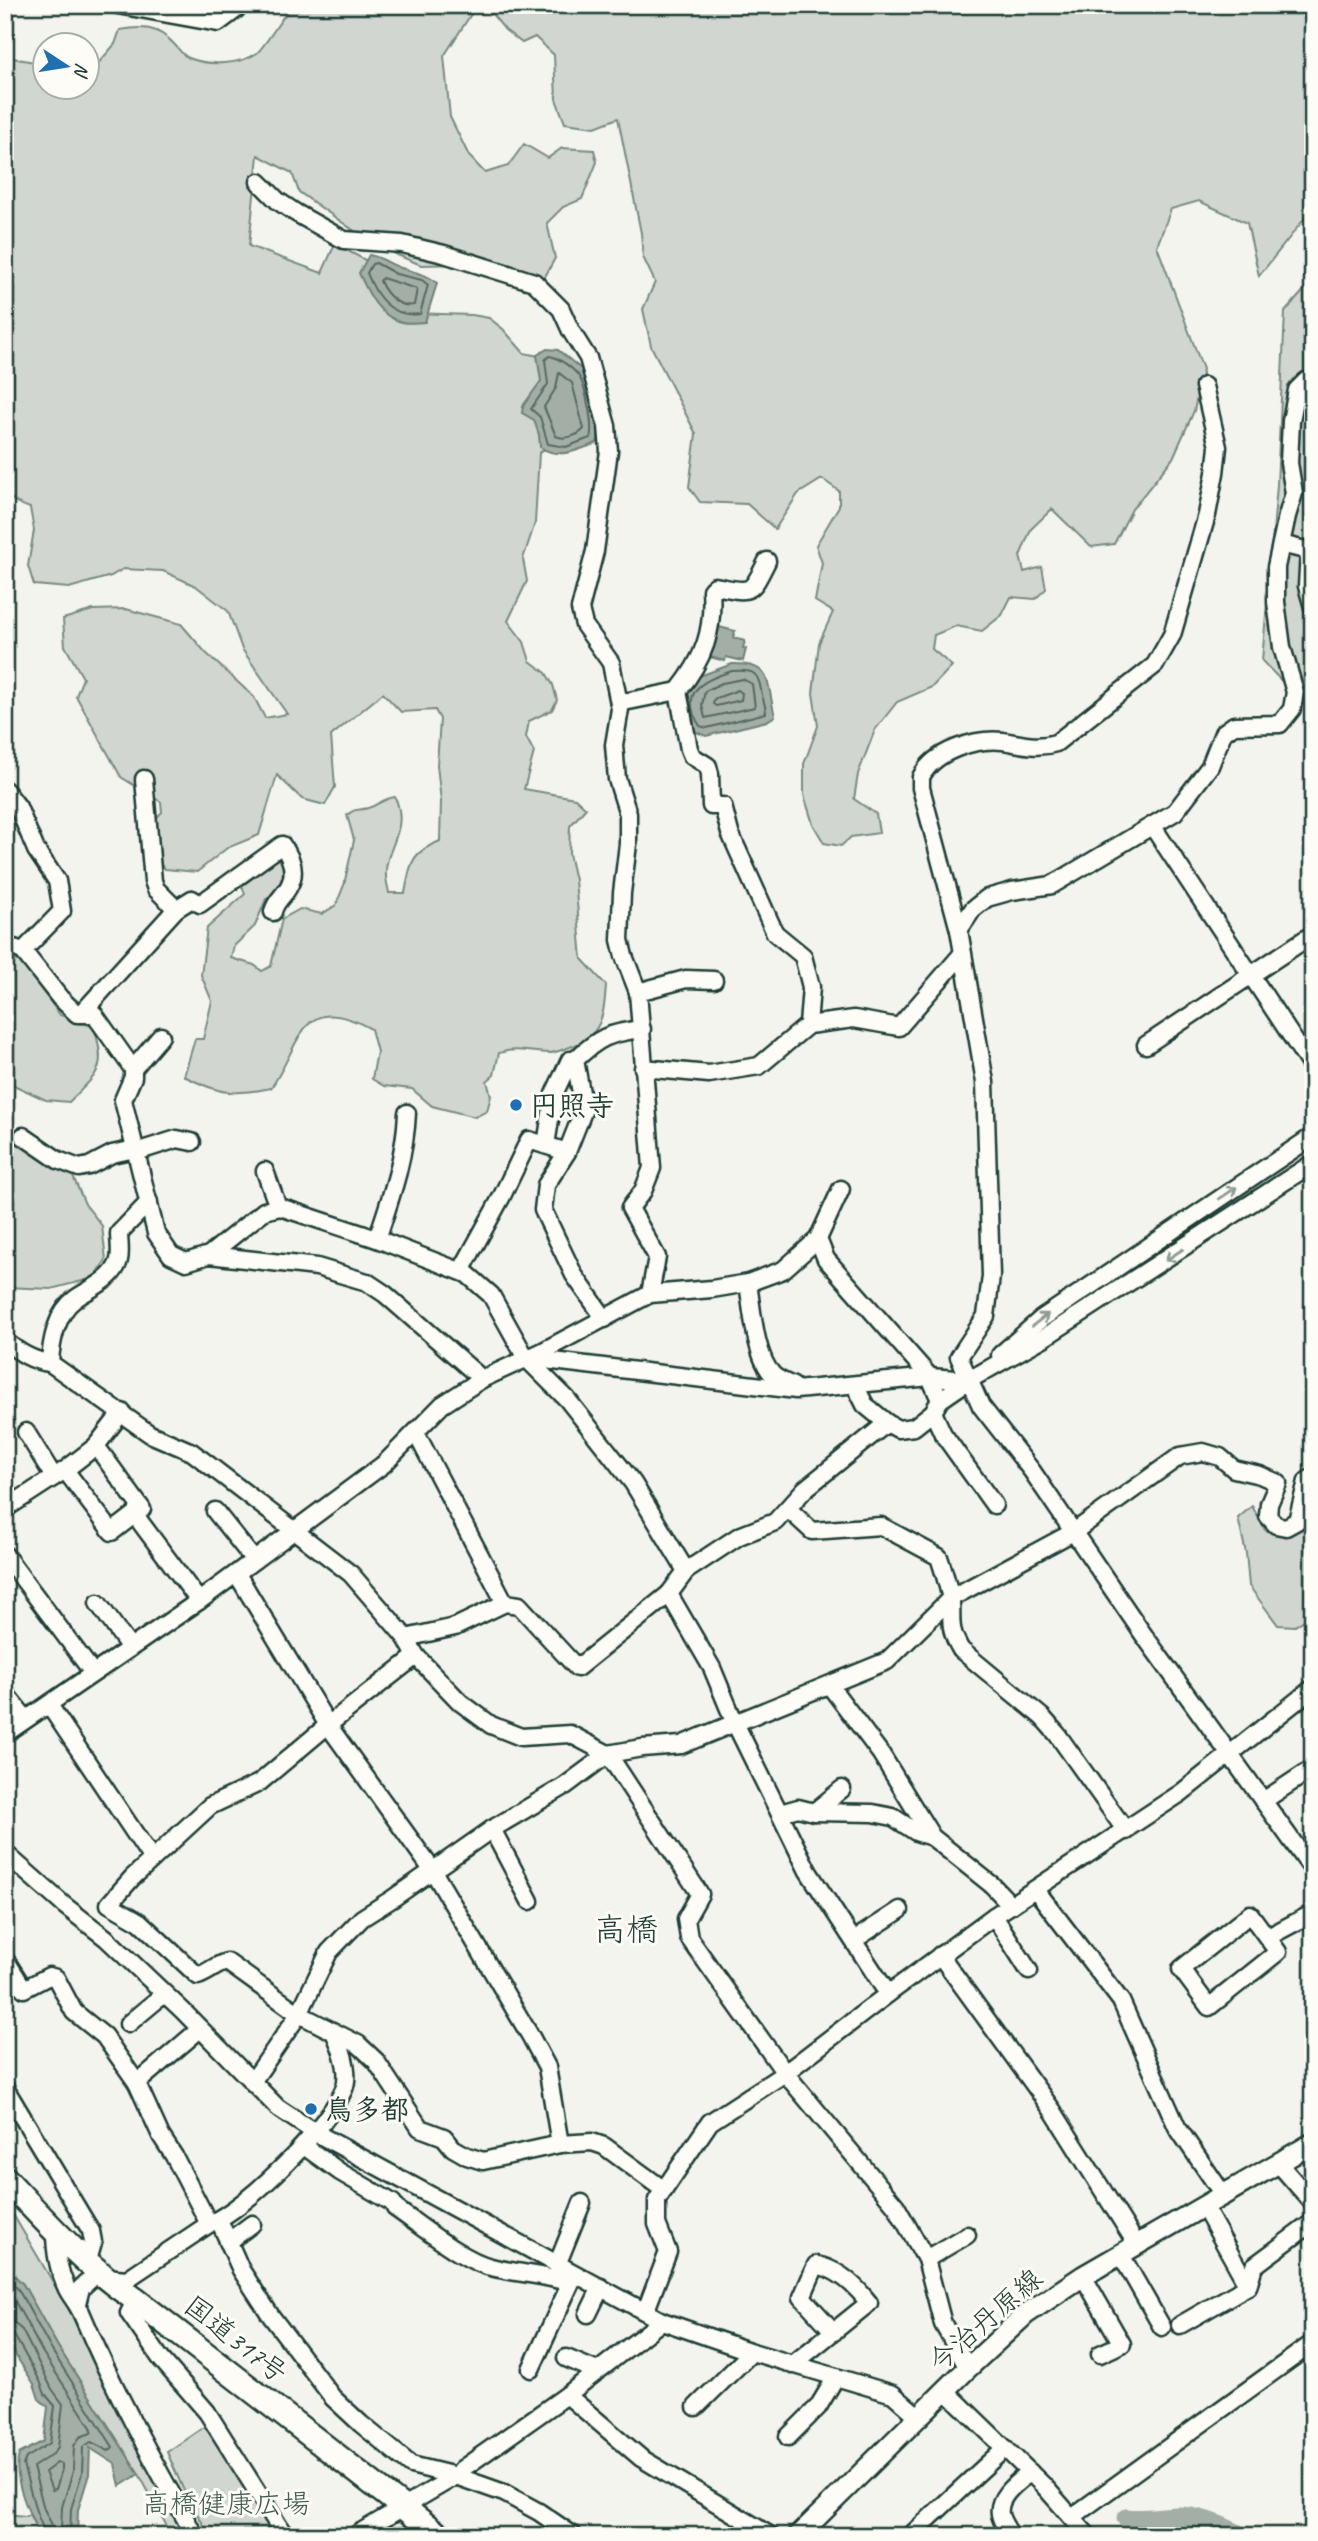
<svg xmlns="http://www.w3.org/2000/svg" width="1318" height="2541" viewBox="0 0 1318 2541" font-family="Caveat,'Klee One',sans-serif">
<style>
.green{fill:#d1d6d1;stroke:#788a82;stroke-width:2}
.water{fill:#a3aea7;stroke:#6e8179;stroke-width:2}
.lines{fill:none;stroke-linecap:round;stroke-linejoin:round}
.shore{stroke:#546a62;stroke-width:2}
.river{stroke:#a3aea7;stroke-width:19}
.minor-casing{stroke:#1f3d34;stroke-width:21}
.major-casing{stroke:#1f3d34;stroke-width:24}
.highway-casing{stroke:#1f3d34;stroke-width:28}
.minor{stroke:#fdfcf7;stroke-width:16}
.major{stroke:#fdfcf7;stroke-width:19}
.highway{stroke:#fdfcf7;stroke-width:23}
.oneway{stroke:#8e9c96}
.poi-dot{fill:#1f6fb2;stroke:#fdfcf7;stroke-width:2.5}
.labels{text-anchor:middle;dominant-baseline:central;stroke-width:6;stroke-linejoin:round;paint-order:stroke}
.poi-label{font-size:28px;font-weight:bold;fill:#1f3d34;stroke:#fdfcf7;text-anchor:start}
.street-label{font-size:28px;fill:#1f3d34;stroke:#fdfcf7}
.park-label{font-size:28px;fill:#435c53;stroke:#fdfcf7}
.quarter-label{font-size:32px;fill:#1f3d34;stroke:#fdfcf7}
</style>
<rect width="100%" height="100%" fill="#f4f4ef"/>
<filter id="ink" filterUnits="userSpaceOnUse"><feTurbulence type="fractalNoise" baseFrequency=".0143" numOctaves="2"/><feDisplacementMap in="SourceGraphic" scale="14" xChannelSelector="R" yChannelSelector="G"/><feConvolveMatrix kernelMatrix="1 2 1 2 8 2 1 2 1" color-interpolation-filters="sRGB"/></filter>
<g filter="url(#ink)">
<g class="green">
<path d="M292,5H1313V208L1259,276L1247,223L1199,201L1171,209L1157,246L1203,369L1194,411L1173,458L1132,509L1114,544L1091,547L1052,509L1031,529L1020,556L1024,572L1042,567L1046,589L1035,599L1011,597L1002,615L982,631L956,626L934,635L932,649L952,666L932,687L897,702L875,730L858,774L854,799L876,814L879,833L851,837L841,846L824,843L813,824L804,795V764L818,726L813,693L819,643L833,612L815,601L822,563L816,545L839,506V491L822,479L798,494L775,529L747,504L700,502L689,487L696,434L651,346L643,309L655,282L643,257L641,233L618,118L595,127L565,123L556,99L554,55L535,37L522,43L505,30L488,9L475,8L444,56L450,117L469,156L485,173L508,166L524,144L548,158L562,148L594,150L597,162L582,199L563,207L547,223L555,258L541,284L511,285L466,264L421,265L376,246L299,192L292,173L258,155L249,246L322,273L335,244L369,262L411,313L472,315L489,318L503,329L524,353L549,358L548,447L539,453L535,523L523,559L527,581L508,621L524,642L530,661L546,673L553,685L557,700L552,710L529,721L526,737L534,752L524,789L575,798L586,808L570,826L569,854L575,880L582,959L606,985C604,1015 602,1036 570,1047C563,1049 556,1053 549,1053C531,1053 516,1047 499,1053L494,1075L487,1081L491,1096L487,1111L475,1117L432,1106L412,1089L384,1086L372,1079L377,1052L371,1029C300,990 302,1043 271,1088C232,1096 220,1094 184,1076L195,1039H203L212,1001L201,975L207,928L245,894L238,877L281,848L289,858L283,887L266,899L255,926L234,946L231,958L254,965L262,971L271,966L282,919L300,909L322,914L336,905L344,885L354,840L347,815C357,807 358,811 368,808C379,805 382,799 395,797C410,831 384,848 386,876C386,881 388,887 389,893H405C411,863 410,853 440,841L441,802L437,765L440,719L435,710L401,712L383,693L331,736L335,787L325,805L302,799L277,775L259,835L227,848L197,872L165,869L155,859L152,823L162,812L161,802L121,777L76,696L83,678L65,646L63,619L93,610L126,609L181,624L206,653L254,697L265,718L287,714L242,649L228,611L196,586L163,571L123,569L111,576L69,588L34,585L28,566L34,530L30,508C19,504 10,501 5,489V46L13,58L45,64L46,88H88V75L115,44L120,30C142,26 157,26 174,44C178,48 183,56 189,58C208,66 240,65 257,53C265,46 282,17 292,5Z"/>
<path d="M1313,280V713L1262,661L1277,485L1285,312Z"/>
<path d="M5,960L20,961L60,1015L94,1027C107,1070 99,1072 69,1102L46,1100L5,1081Z"/>
<path d="M5,1131L27,1142L71,1172L85,1204L102,1226L106,1260L94,1278L51,1289L5,1287Z"/>
<path d="M1313,1490V1614L1295,1626L1278,1625L1249,1586L1246,1553L1238,1518L1252,1506L1265,1530L1276,1534L1293,1532Z"/>
<path d="M5,2201L66,2304L147,2466L188,2536H173L171,2534L139,2474L57,2345L23,2284L5,2266Z"/>
<path d="M210,2423L281,2536H210L184,2491L167,2452Z"/>
<path d="M5,2514L26,2516L29,2514L40,2536H5Z"/>
</g>
<g class="water">
<path d="M369,255C382,257 389,264 401,268C415,273 425,273 437,283L425,322C418,322 409,324 402,322C379,317 368,293 359,273Z"/>
<path d="M547,349L558,350L586,373L600,429L597,443C578,450 559,460 540,447L539,435L534,420L522,413L523,406L541,381L537,355Z"/>
<path d="M715,626L735,631L733,638L745,641L743,648L746,649L743,661L726,657L725,661L706,656Z"/>
<path d="M732,664C774,663 766,683 775,716L767,721L706,736L694,731C684,712 684,697 694,678Z"/>
<path d="M5,2266L23,2284L57,2345L139,2474L120,2486L115,2464L90,2448L89,2474L78,2510L77,2536H40C29,2513 12,2480 19,2454L44,2441L48,2407L39,2399L34,2384L16,2356L5,2331Z"/>
</g>
<g class="lines">
<g class="shore">
<path d="M376,263L396,274L422,280L428,285L420,314C392,318 376,297 367,273L372,264Z"/>
<path d="M382,278L417,289L414,305C399,308 386,295 380,281Z"/>
<path d="M549,356C558,357 576,370 580,378C586,389 594,427 590,438L566,447L548,444L540,417L531,409L548,384L545,360Z"/>
<path d="M559,373L572,383L584,429C578,436 564,440 556,436L544,407L556,388Z"/>
<path d="M732,671C751,670 758,670 761,690C762,698 766,706 766,713L707,728L700,726C678,691 703,680 732,671Z"/>
<path d="M743,679L752,684L755,707L705,718L702,705L705,691L722,683Z"/>
<path d="M738,690L742,693L741,700L716,706L713,704L714,699Z"/>
<path d="M5,2277L18,2289L51,2349L113,2447L109,2451L91,2442L83,2447L82,2473L71,2509L70,2536"/>
<path d="M5,2289L11,2294L43,2353L92,2429L91,2433L80,2437L74,2446L73,2471L62,2507L61,2529L59,2532L55,2531L44,2509L33,2467L53,2454L58,2447L63,2404L52,2389L22,2330L14,2323L5,2322"/>
<path d="M5,2331L14,2335L40,2381L45,2394L55,2406L50,2443L26,2458L23,2465L36,2511L46,2536"/>
<path d="M57,2463L62,2464V2469L56,2489L52,2490L45,2472Z"/>
</g>
<path class="river" d="M1126,2518C1144,2520 1159,2517 1177,2516C1199,2516 1222,2525 1242,2536"/>
<defs>
<g id="minor">
<path d="M118,5L218,23L242,5"/>
<path d="M259,182L278,201L296,213L344,240L402,244L444,254L534,282L561,309L571,331L588,358L607,426L609,451L595,551L580,609L584,625L611,663L620,709L614,745L617,779L628,814V844L622,893L620,940L624,956L638,992L652,1168L643,1191L630,1208L657,1257L650,1294"/>
<path d="M1313,380L1306,381L1297,390L1291,421L1289,463L1294,493L1287,516L1276,567V602L1282,647L1295,692L1292,709L1280,724L1234,725L1223,733L1210,766L1175,812L1052,885L1012,891L987,898L973,909L959,930L985,1082L991,1276L986,1316L959,1357L981,1406L1032,1471L1143,1634L1313,1870"/>
<path d="M1281,544L1309,551L1307,586L1313,607"/>
<path d="M678,691C704,659 714,631 711,590L715,586C752,593 750,595 767,561"/>
<path d="M619,703L678,691L689,749L692,756L708,766L710,774L711,806H723L730,833L775,933L803,956L811,987L808,1025"/>
<path d="M144,779L153,881L156,889L176,909"/>
<path d="M5,790L18,807L36,850L57,881L62,911L23,951"/>
<path d="M1153,827L1313,1069"/>
<path d="M959,930L921,788V777C934,751 975,738 1003,741C1022,744 1037,749 1056,743L1155,665L1172,635L1207,515L1215,473L1218,447L1204,386"/>
<path d="M5,945L23,951L60,998L77,1014H94L133,1069V1077L123,1100L156,1233L171,1255L186,1262L209,1255L264,1211L280,1207L377,1239L467,1274L491,1295L526,1358L567,1399L633,1483L686,1571L669,1594L712,1668L734,1721L808,1871L888,1994"/>
<path d="M638,992L686,979L714,980"/>
<path d="M81,1014L176,909L192,899L200,904L282,845C292,858 297,873 288,888C283,897 275,901 273,912"/>
<path d="M1146,1045L1313,934"/>
<path d="M643,1068L709,1074L759,1066L808,1025L854,1019L899,1027L962,954"/>
<path d="M133,1069L161,1036"/>
<path d="M23,1136L58,1160L79,1168L89,1166L112,1154L135,1149"/>
<path d="M546,1145L554,1094L570,1060H575C599,1037 609,1033 642,1029"/>
<path d="M136,1152L177,1139L192,1142"/>
<path d="M567,1152L546,1185L543,1210L574,1275L605,1319"/>
<path d="M265,1171L278,1207"/>
<path d="M149,1202L119,1233C119,1241 121,1252 119,1260C114,1280 90,1288 75,1299C57,1312 51,1341 50,1363L150,1434L192,1452L351,1574L406,1638L416,1656L460,1702L491,1725L521,1737L570,1734L608,1754L700,1894L686,1919L689,1938L785,2073L896,2206L926,2259L943,2324L968,2368"/>
<path d="M377,1239C391,1197 405,1158 407,1113"/>
<path d="M818,1239L841,1189"/>
<path d="M209,1255L317,1267L367,1282L385,1294L482,1379"/>
<path d="M461,1271L501,1198L529,1140L567,1152L584,1109L575,1060"/>
<path d="M748,1283C752,1308 755,1357 773,1375C778,1380 787,1383 793,1386"/>
<path d="M5,1341C19,1352 32,1361 50,1363"/>
<path d="M1000,1355L1041,1319L1313,1136"/>
<path d="M528,1358L796,1390L930,1377L969,1380L1045,1337L1313,1163"/>
<path d="M933,1412L943,1434L994,1505"/>
<path d="M887,1423L898,1429L914,1427L933,1412L940,1400L972,1378"/>
<path d="M26,1432L54,1477"/>
<path d="M416,1433L505,1603"/>
<path d="M65,1470L112,1532L142,1509L96,1446"/>
<path d="M5,1509L65,1470L96,1446L122,1412"/>
<path d="M788,1509L812,1531L881,1526L939,1557C943,1569 947,1582 950,1595C954,1618 946,1625 961,1650L1042,1717L1057,1734L1126,1831"/>
<path d="M215,1511L254,1560"/>
<path d="M135,1515L199,1601"/>
<path d="M5,1555L93,1673"/>
<path d="M686,1571L739,1536L775,1522L805,1489L887,1423L865,1405L855,1385"/>
<path d="M237,1574L328,1725L433,1871L531,2037L547,2067L560,2144"/>
<path d="M98,1603L130,1648"/>
<path d="M406,1638L455,1627L505,1603L519,1605L577,1668L669,1594"/>
<path d="M416,1656L328,1725L259,1783L210,1806L132,1878L109,1904L140,1922L198,1976C209,1972 217,1964 227,1962L299,2014L358,2044L376,2061L420,2128L444,2137L453,2148L467,2156L483,2161L560,2144L592,2142L604,2146L664,2190"/>
<path d="M830,1686L881,1754L932,1837L992,1885L1011,1905"/>
<path d="M5,1693L26,1719"/>
<path d="M49,1705L152,1859"/>
<path d="M5,1734L199,1601L384,1464L442,1405L482,1379L541,1352L650,1294L712,1289L748,1283L783,1270L818,1239L826,1259L930,1377L940,1400"/>
<path d="M1263,1801L1313,1768"/>
<path d="M814,1812L842,1789"/>
<path d="M780,1813L798,1808L814,1812L873,1813L893,1817L916,1832L932,1837"/>
<path d="M492,1829L530,1901"/>
<path d="M5,1853L65,1906L106,1938L183,2011L278,2108L316,2133L662,2321L752,2352L893,2394L919,2417"/>
<path d="M1036,1890L1121,2001L1177,2127L1224,2196"/>
<path d="M1250,1914L1278,1952L1209,2007L1181,1969Z"/>
<path d="M994,1916L1029,1971"/>
<path d="M1268,1937L1313,1913"/>
<path d="M854,1940L900,1910"/>
<path d="M940,1955L1053,2111L1137,2245"/>
<path d="M5,1959L24,1989L49,1976L56,1978L74,2012L104,2036L137,2083L161,2136L174,2156L209,2224"/>
<path d="M128,2024L164,1994"/>
<path d="M252,2082L299,2014L329,1952L362,1918L392,1899L492,1829L565,1786L608,1754L642,1748L681,1745L887,1661L951,1598L1075,1531L1180,1456L1203,1452L1220,1457L1234,1469L1260,1475L1278,1483L1269,1504L1268,1516L1276,1525L1286,1527L1297,1521L1307,1481L1313,1477"/>
<path d="M137,2083L200,2029"/>
<path d="M5,2088L91,2231L93,2242L87,2263"/>
<path d="M304,2146L340,2172L393,2203L395,2208C420,2225 463,2261 491,2267C519,2274 542,2274 570,2283"/>
<path d="M1279,2164L1313,2203"/>
<path d="M1204,2207L1248,2286"/>
<path d="M219,2220L241,2270L271,2316L333,2398L361,2424L411,2465L456,2476L504,2493L539,2512L574,2536"/>
<path d="M55,2232C55,2252 58,2270 67,2289C71,2297 77,2303 81,2312C113,2389 154,2463 195,2536"/>
<path d="M228,2242L252,2224"/>
<path d="M1121,2255L1162,2327"/>
<path d="M926,2259L967,2235"/>
<path d="M557,2265L582,2203"/>
<path d="M1083,2276L1122,2344L1100,2354"/>
<path d="M136,2300L129,2313L161,2359L207,2412L285,2536"/>
<path d="M77,2304L81,2288L94,2276L127,2279L209,2224C247,2208 328,2127 344,2089C351,2072 341,2047 334,2032"/>
<path d="M646,2310L668,2252L657,2224V2200L710,2122L785,2073L888,1994L994,1916L1181,1793L1313,1688"/>
<path d="M588,2314L601,2287"/>
<path d="M1180,2325L1248,2286L1254,2266L1313,2222"/>
<path d="M566,2358L597,2371"/>
<path d="M792,2365L869,2303C856,2286 839,2269 816,2265L802,2297L834,2332"/>
<path d="M531,2369L574,2276"/>
<path d="M945,2390L1044,2486L1088,2536"/>
<path d="M567,2395L641,2458L771,2536"/>
<path d="M696,2407L752,2352"/>
<path d="M788,2437L818,2407L836,2377"/>
<path d="M1072,2517L1313,2343"/>
<path d="M354,2536L456,2476L462,2469L567,2395L662,2321"/>
<path d="M910,2536L1005,2448"/>
<path d="M1011,2536C1007,2529 1001,2521 1000,2514C997,2496 1018,2482 1030,2472"/>
</g>
<path id="major" d="M798,2536L968,2368L1026,2314L1083,2276L1313,2143"/>
<path id="highway" d="M5,2178C48,2224 84,2265 136,2300L440,2536"/>
</defs>
<use href="#minor" class="minor-casing"/>
<use href="#major" class="major-casing"/>
<use href="#highway" class="highway-casing"/>
<use href="#minor" class="minor"/>
<use href="#major" class="major"/>
<use href="#highway" class="highway"/>
</g>
<defs><path id="oneway-shaft" d="M-6 0H5M1.5-3L5.5 0L1.5 3" fill="none" stroke-width="1.6" stroke-linecap="round" stroke-linejoin="round" transform="scale(1.75)"/></defs>
<g class="oneway">
<use href="#oneway-shaft" transform="translate(1228 1193) rotate(-34)"/>
<use href="#oneway-shaft" transform="translate(1174 1255) rotate(147)"/>
<use href="#oneway-shaft" transform="translate(1040 1320) rotate(-38)"/>
</g>
</g>
<g class="poi-dot">
<circle cx="516" cy="1105" r="7"/>
<circle cx="311" cy="2109" r="7"/>
</g>
<g class="labels">
<g class="poi-label">
<text x="530" y="1105">円照寺</text>
<text x="325" y="2109">鳥多都</text>
</g>
<g class="street-label">
<text transform="translate(985 2320) rotate(-41)">今治丹原線</text>
<text transform="translate(236 2339) rotate(38)">国道317号</text>
</g>
<g class="park-label">
<text x="226" y="2503">高橋健康広場</text>
</g>
<g class="quarter-label">
<text x="626" y="1929">高橋</text>
</g>
</g>
<rect width="1318" height="2541" fill="none" stroke="#fdfcf7" stroke-width="28"/>
<rect x="14" y="14" width="1290" height="2513" fill="none" stroke="#1f3d34" stroke-width="2.5" filter="url(#ink)"/>
<g transform="translate(66 66) rotate(102)"><circle r="33" fill="#fdfcf7" stroke="#a4b0a9" stroke-width="2"/>
<path d="M0-5L12 26L0 18L-12 26Z" fill="#1f6fb2"/>
<text y="-10" font-size="19" font-weight="bold" text-anchor="middle" fill="#1f3d34">N</text>
</g>
</svg>
